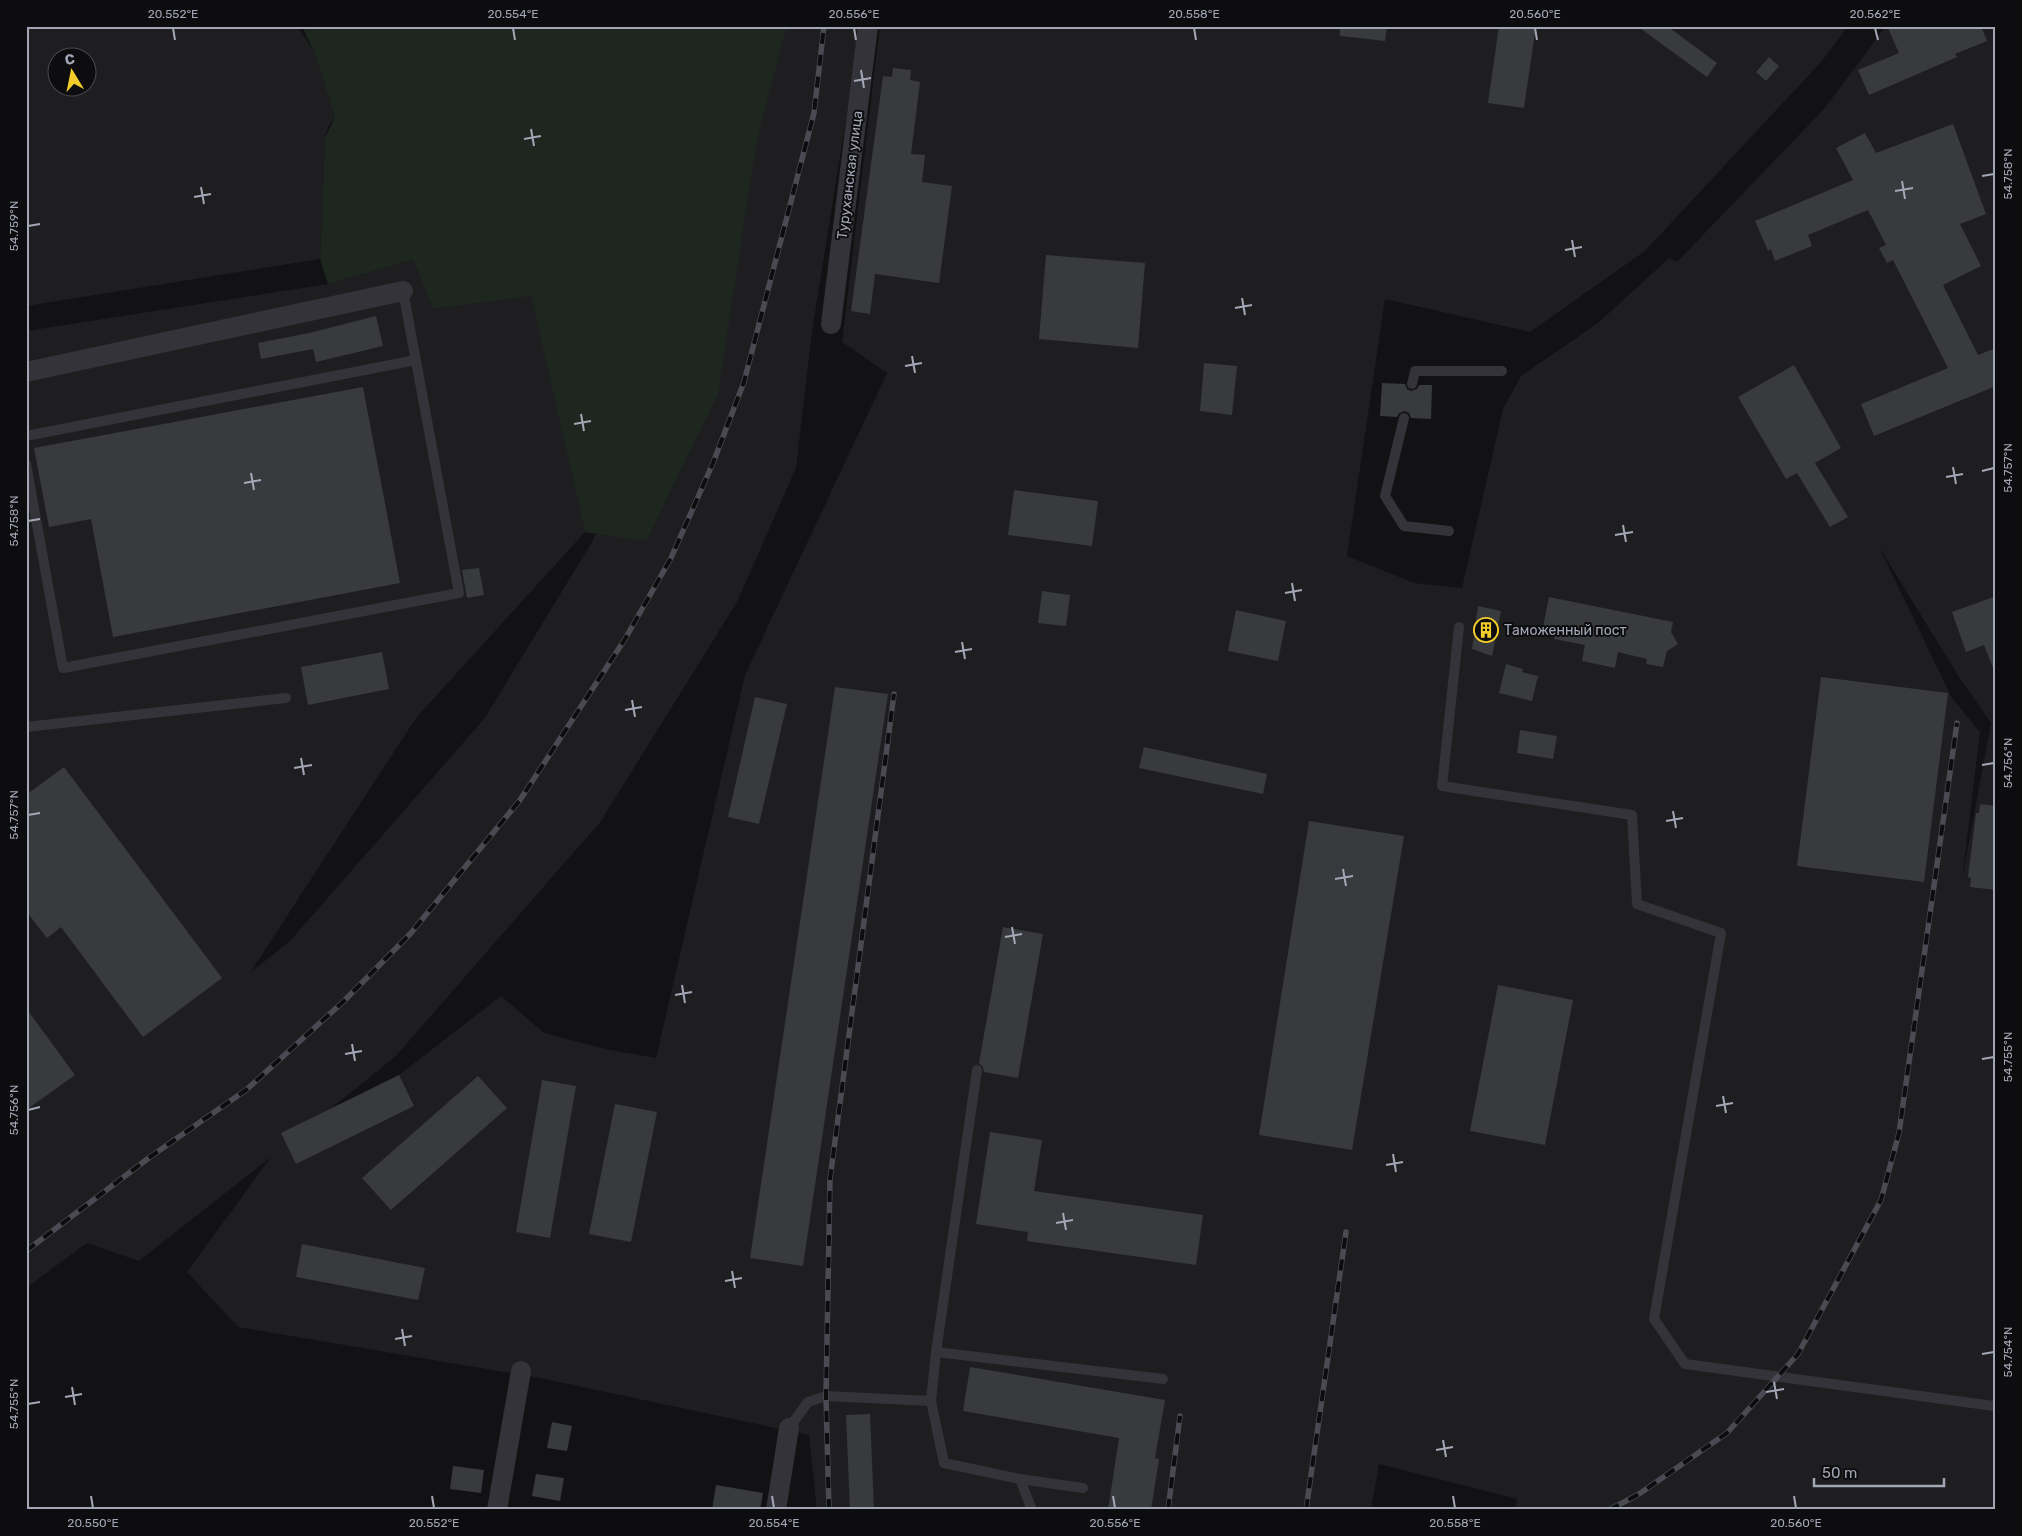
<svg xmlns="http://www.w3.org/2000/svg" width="2022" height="1536" viewBox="0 0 2022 1536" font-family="Rubik,sans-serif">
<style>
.built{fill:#1e1e21;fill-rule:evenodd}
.green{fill:#1e2620}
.building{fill:#393a3e}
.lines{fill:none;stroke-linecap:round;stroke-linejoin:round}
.lane{stroke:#333339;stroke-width:10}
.street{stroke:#333339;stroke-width:20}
.rail-casing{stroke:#4a4b52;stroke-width:5.5}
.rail{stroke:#0d0d0f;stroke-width:4;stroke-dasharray:11;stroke-linecap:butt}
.ticks{fill:none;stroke:#a3a6b4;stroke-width:2}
.labels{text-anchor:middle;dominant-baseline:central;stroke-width:4;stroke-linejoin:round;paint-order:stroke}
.street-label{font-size:14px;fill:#a3a6b4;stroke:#0d0d0f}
.poi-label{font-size:14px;fill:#a3a6b4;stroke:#0d0d0f;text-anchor:start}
.neatline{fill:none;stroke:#a3a6b4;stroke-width:2}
.ticks-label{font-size:12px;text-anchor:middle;fill:#a3a6b4}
</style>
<rect width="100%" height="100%" fill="#121214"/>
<g class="built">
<path d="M26,26H297L314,52L335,118L328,127L325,138L320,259L26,306ZM58,58H88V88H58Z"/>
<path d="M749,26H858L856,56L812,332L796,468L737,602L601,821L396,1056L314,1122L399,1075L501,996L544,1033L605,1049L656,1058L745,675L887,373L842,342L880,26H1848L1822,61L1645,251L1530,332L1385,299L1347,556L1414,583L1462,588L1503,409L1521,376L1598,323L1669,258L1677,262L1824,109L1886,26H1996V1510H1515L1517,1499L1379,1464L1371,1510H817L809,1435L540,1378L238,1327L187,1272L271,1157L139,1261L87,1243L26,1288V331L328,284L413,260L433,309L531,295L585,532L416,718L250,973L290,941L484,719L592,542L647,425ZM1879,547L1959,677L1991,723L1962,880L1980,732L1952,698Z"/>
</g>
<path class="green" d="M302,26H787L757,139L718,394L646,541L585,532L531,296L433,309L413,260L328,284L320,259L325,138L335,118L314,52Z"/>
<g class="building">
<path d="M1340,26H1387L1385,41L1340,36Z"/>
<path d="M1499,26H1536L1524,108L1488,103Z"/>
<path d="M1637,26H1667L1717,63L1707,77Z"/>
<path d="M1887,26H1981L1987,41L1955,54L1957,57L1869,95L1858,70L1899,53Z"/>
<path d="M1769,57L1779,66L1766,81L1756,72Z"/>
<path d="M893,68L911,70L910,80L920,82L911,154L925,155L922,182L952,186L939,283L875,274L870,314L851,311L883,76L892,77Z"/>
<path d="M1953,124L1986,214L1960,224L1981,266L1943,285L1978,355L1996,348V386L1874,436L1861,404L1948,368L1893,260L1887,263L1879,248L1886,245L1868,210L1808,235L1812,246L1775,261L1771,249L1768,251L1755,221L1853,180L1836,148L1865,133L1876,153Z"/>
<path d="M1046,255L1145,263L1138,348L1039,339Z"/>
<path d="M376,316L383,346L316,362L313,349L261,359L258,343L309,333Z"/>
<path d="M1204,363L1237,366L1232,415L1200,411Z"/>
<path d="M1794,365L1841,448L1815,463L1848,517L1830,527L1797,473L1786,479L1738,397Z"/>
<path d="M1382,383L1405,384L1407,389L1411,391L1417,389L1419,385H1432L1431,419L1411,418L1409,413L1405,411L1399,413L1397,417L1380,416Z"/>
<path d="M363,387L400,583L113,637L91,519L49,527L34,448Z"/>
<path d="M1014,490L1098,501L1092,546L1008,535Z"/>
<path d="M479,568L484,595L467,598L462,570Z"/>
<path d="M1042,591L1070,595L1066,626L1038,623Z"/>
<path d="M1996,596V673H1995L1984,645L1966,652L1952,612Z"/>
<path d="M1549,597L1673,622L1671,632L1678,644L1667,651L1663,667L1646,664L1647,659L1618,652L1615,668L1582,661L1585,645L1554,639L1556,630L1543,627Z"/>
<path d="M1478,606L1501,611L1492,656L1472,649Z"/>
<path d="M1236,610L1286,621L1278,661L1228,651Z"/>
<path d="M382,652L389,689L308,705L301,667Z"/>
<path d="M1506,664L1523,669L1522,672L1538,676L1532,701L1499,693Z"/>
<path d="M1821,677L1948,693L1924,882L1797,866Z"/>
<path d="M835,687L888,694L803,1266L750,1258Z"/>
<path d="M755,697L787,704L759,824L728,817Z"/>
<path d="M1520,730L1557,736L1553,759L1517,753Z"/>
<path d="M1144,747L1267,774L1263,794L1139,768Z"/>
<path d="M64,767L222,978L143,1037L61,927L47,938L26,911V795Z"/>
<path d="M1980,804L1996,806V890L1970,887L1971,878L1968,877L1976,813H1979Z"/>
<path d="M1309,821L1404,836L1352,1150L1259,1135Z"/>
<path d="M1003,927L1043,934L1018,1078L984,1072L983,1067L979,1063Z"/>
<path d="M1498,985L1573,1000L1545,1145L1470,1131Z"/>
<path d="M26,1008L75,1075L26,1110Z"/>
<path d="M399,1075L414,1106L296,1164L281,1133Z"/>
<path d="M478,1076L507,1108L391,1210L362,1178Z"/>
<path d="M542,1080L576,1086L550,1238L516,1232Z"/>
<path d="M615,1104L657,1112L631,1242L589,1234Z"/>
<path d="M990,1132L1042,1140L1034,1191L1203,1215L1196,1265L1027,1241L1028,1232L976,1224Z"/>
<path d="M302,1244L425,1268L418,1300L296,1277Z"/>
<path d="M970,1367L1165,1400L1155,1458L1159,1459L1151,1510H1108L1119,1438L963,1411Z"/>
<path d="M870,1414L874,1510H850L846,1415Z"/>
<path d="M552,1422L572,1426L567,1451L547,1448Z"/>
<path d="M453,1466L484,1470L481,1493L450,1489Z"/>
<path d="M536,1474L564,1478L560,1501L532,1496Z"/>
<path d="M716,1485L763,1493L760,1510H712Z"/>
</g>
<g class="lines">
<g class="lane">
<path d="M1412,384L1415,371H1502"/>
<path d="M1404,418L1385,496L1404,526L1449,531"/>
<path d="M26,436L416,360"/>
<path d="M26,464L63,668L459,593L403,291"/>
<path d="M1459,627L1442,786L1632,815L1637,904L1721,933L1654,1319L1685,1364L1994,1406"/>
<path d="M26,727L286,698"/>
<path d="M936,1352L1163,1379"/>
<path d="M931,1401L944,1463L1020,1479L1083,1488"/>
<path d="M789,1428L808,1402L826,1396L931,1401L936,1352L977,1070"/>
<path d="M1020,1479L1032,1510"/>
</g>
<g class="street">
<path d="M831,324L868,26"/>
<path d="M26,372L403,291"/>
<path d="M497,1510L521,1371"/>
<path d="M776,1510L789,1428"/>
</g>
<defs>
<g id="rail">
<path d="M26,1251L150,1157L246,1090L344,1001L411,933L520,800L625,639L671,558L713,463L744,382L814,113L824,26"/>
<path d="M829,1510L826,1396L830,1179L894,694"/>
<path d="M1168,1510L1180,1416"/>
<path d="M1306,1510L1346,1232"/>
<path d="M1609,1510L1639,1494L1727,1433L1798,1354L1881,1200L1899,1133L1957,723"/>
</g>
</defs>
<use href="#rail" class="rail-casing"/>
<use href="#rail" class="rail"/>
</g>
<path class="ticks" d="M173,28L175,40M513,28L515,40M854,28L856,40M1194,28L1196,40M1535,28L1537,40M1875,28L1878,40M861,70L864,88M854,81L871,78M531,129L534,146M524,139L541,136M1982,176L1994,174M1902,181L1905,199M201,187L204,204M1895,191L1913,188M194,197L211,194M28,226L40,224M1572,240L1575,257M1565,250L1582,247M1242,298L1245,315M1235,308L1252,305M912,356L915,373M905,366L922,363M581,414L584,431M574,424L591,421M1953,467L1956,484M1982,471L1994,468M251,473L254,490M1946,477L1963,474M244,483L261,480M28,521L40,519M1623,525L1626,542M1615,535L1633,532M1292,583L1295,601M1285,593L1302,590M962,642L965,659M955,652L972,649M632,700L635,717M625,710L642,707M301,758L304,775M1982,765L1994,763M294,768L312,765M1673,811L1676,828M28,815L40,813M1666,821L1683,818M1343,869L1346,886M1335,879L1353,876M1012,927L1015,944M1005,937L1022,934M682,985L685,1003M675,995L692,992M352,1044L355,1061M345,1054L362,1051M1982,1059L1994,1057M1723,1096L1726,1113M1716,1106L1733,1103M28,1110L40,1107M1393,1154L1396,1172M1386,1165L1403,1162M1063,1213L1066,1230M1056,1223L1073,1220M732,1271L735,1288M725,1281L742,1278M402,1329L405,1346M395,1339L412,1336M1982,1354L1994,1352M1774,1382L1777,1399M72,1387L75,1405M1766,1392L1784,1389M65,1397L82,1394M28,1404L40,1402M1443,1440L1446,1457M1436,1450L1453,1447M91,1496L93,1508M432,1496L434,1508M772,1496L774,1508M1113,1496L1115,1508M1453,1496L1455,1508M1794,1496L1796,1508"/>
<defs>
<symbol id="building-ring" viewBox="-11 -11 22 22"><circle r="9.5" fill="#0d0d0f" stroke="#f3cd2b" stroke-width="1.5"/><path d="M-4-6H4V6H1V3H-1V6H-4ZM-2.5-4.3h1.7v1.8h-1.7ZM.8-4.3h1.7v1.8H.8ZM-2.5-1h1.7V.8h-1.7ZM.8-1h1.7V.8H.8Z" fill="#f3cd2b"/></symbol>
</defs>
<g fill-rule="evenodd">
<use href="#building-ring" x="1472" y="616" width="28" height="28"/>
</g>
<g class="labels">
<g class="street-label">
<text transform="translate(850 175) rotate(-83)">Туруханская улица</text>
</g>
<g class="poi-label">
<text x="1504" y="630">Таможенный пост</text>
</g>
</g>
<rect width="2022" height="1536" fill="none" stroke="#0d0d0f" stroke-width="55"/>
<g transform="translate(72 72) rotate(350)"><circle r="24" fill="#0d0d0f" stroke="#494a51"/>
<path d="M0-4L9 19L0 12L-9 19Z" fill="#f3cd2b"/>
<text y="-8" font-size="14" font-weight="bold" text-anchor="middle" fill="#a3a6b4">С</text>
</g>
<path d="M1814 1478v8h130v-8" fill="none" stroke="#a3a6b4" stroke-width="2.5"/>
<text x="1822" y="1478" font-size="15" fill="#a3a6b4" stroke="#0d0d0f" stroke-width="4" paint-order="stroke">50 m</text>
<rect x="28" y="28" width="1966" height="1480" class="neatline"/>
<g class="ticks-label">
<text x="173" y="18">20.552°E</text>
<text x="513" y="18">20.554°E</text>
<text x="854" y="18">20.556°E</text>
<text x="1194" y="18">20.558°E</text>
<text x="1535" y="18">20.560°E</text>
<text x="1875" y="18">20.562°E</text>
<text transform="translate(2008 174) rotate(-90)" y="4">54.758°N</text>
<text transform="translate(14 226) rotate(-90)" y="4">54.759°N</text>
<text transform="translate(2008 468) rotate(-90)" y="4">54.757°N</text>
<text transform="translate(14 521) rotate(-90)" y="4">54.758°N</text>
<text transform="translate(2008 763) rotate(-90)" y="4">54.756°N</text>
<text transform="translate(14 815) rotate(-90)" y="4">54.757°N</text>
<text transform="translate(2008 1057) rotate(-90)" y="4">54.755°N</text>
<text transform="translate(14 1110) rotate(-90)" y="4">54.756°N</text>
<text transform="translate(2008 1352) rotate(-90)" y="4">54.754°N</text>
<text transform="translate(14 1404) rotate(-90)" y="4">54.755°N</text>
<text x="93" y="1527">20.550°E</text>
<text x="434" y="1527">20.552°E</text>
<text x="774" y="1527">20.554°E</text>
<text x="1115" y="1527">20.556°E</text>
<text x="1455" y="1527">20.558°E</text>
<text x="1796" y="1527">20.560°E</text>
</g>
</svg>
